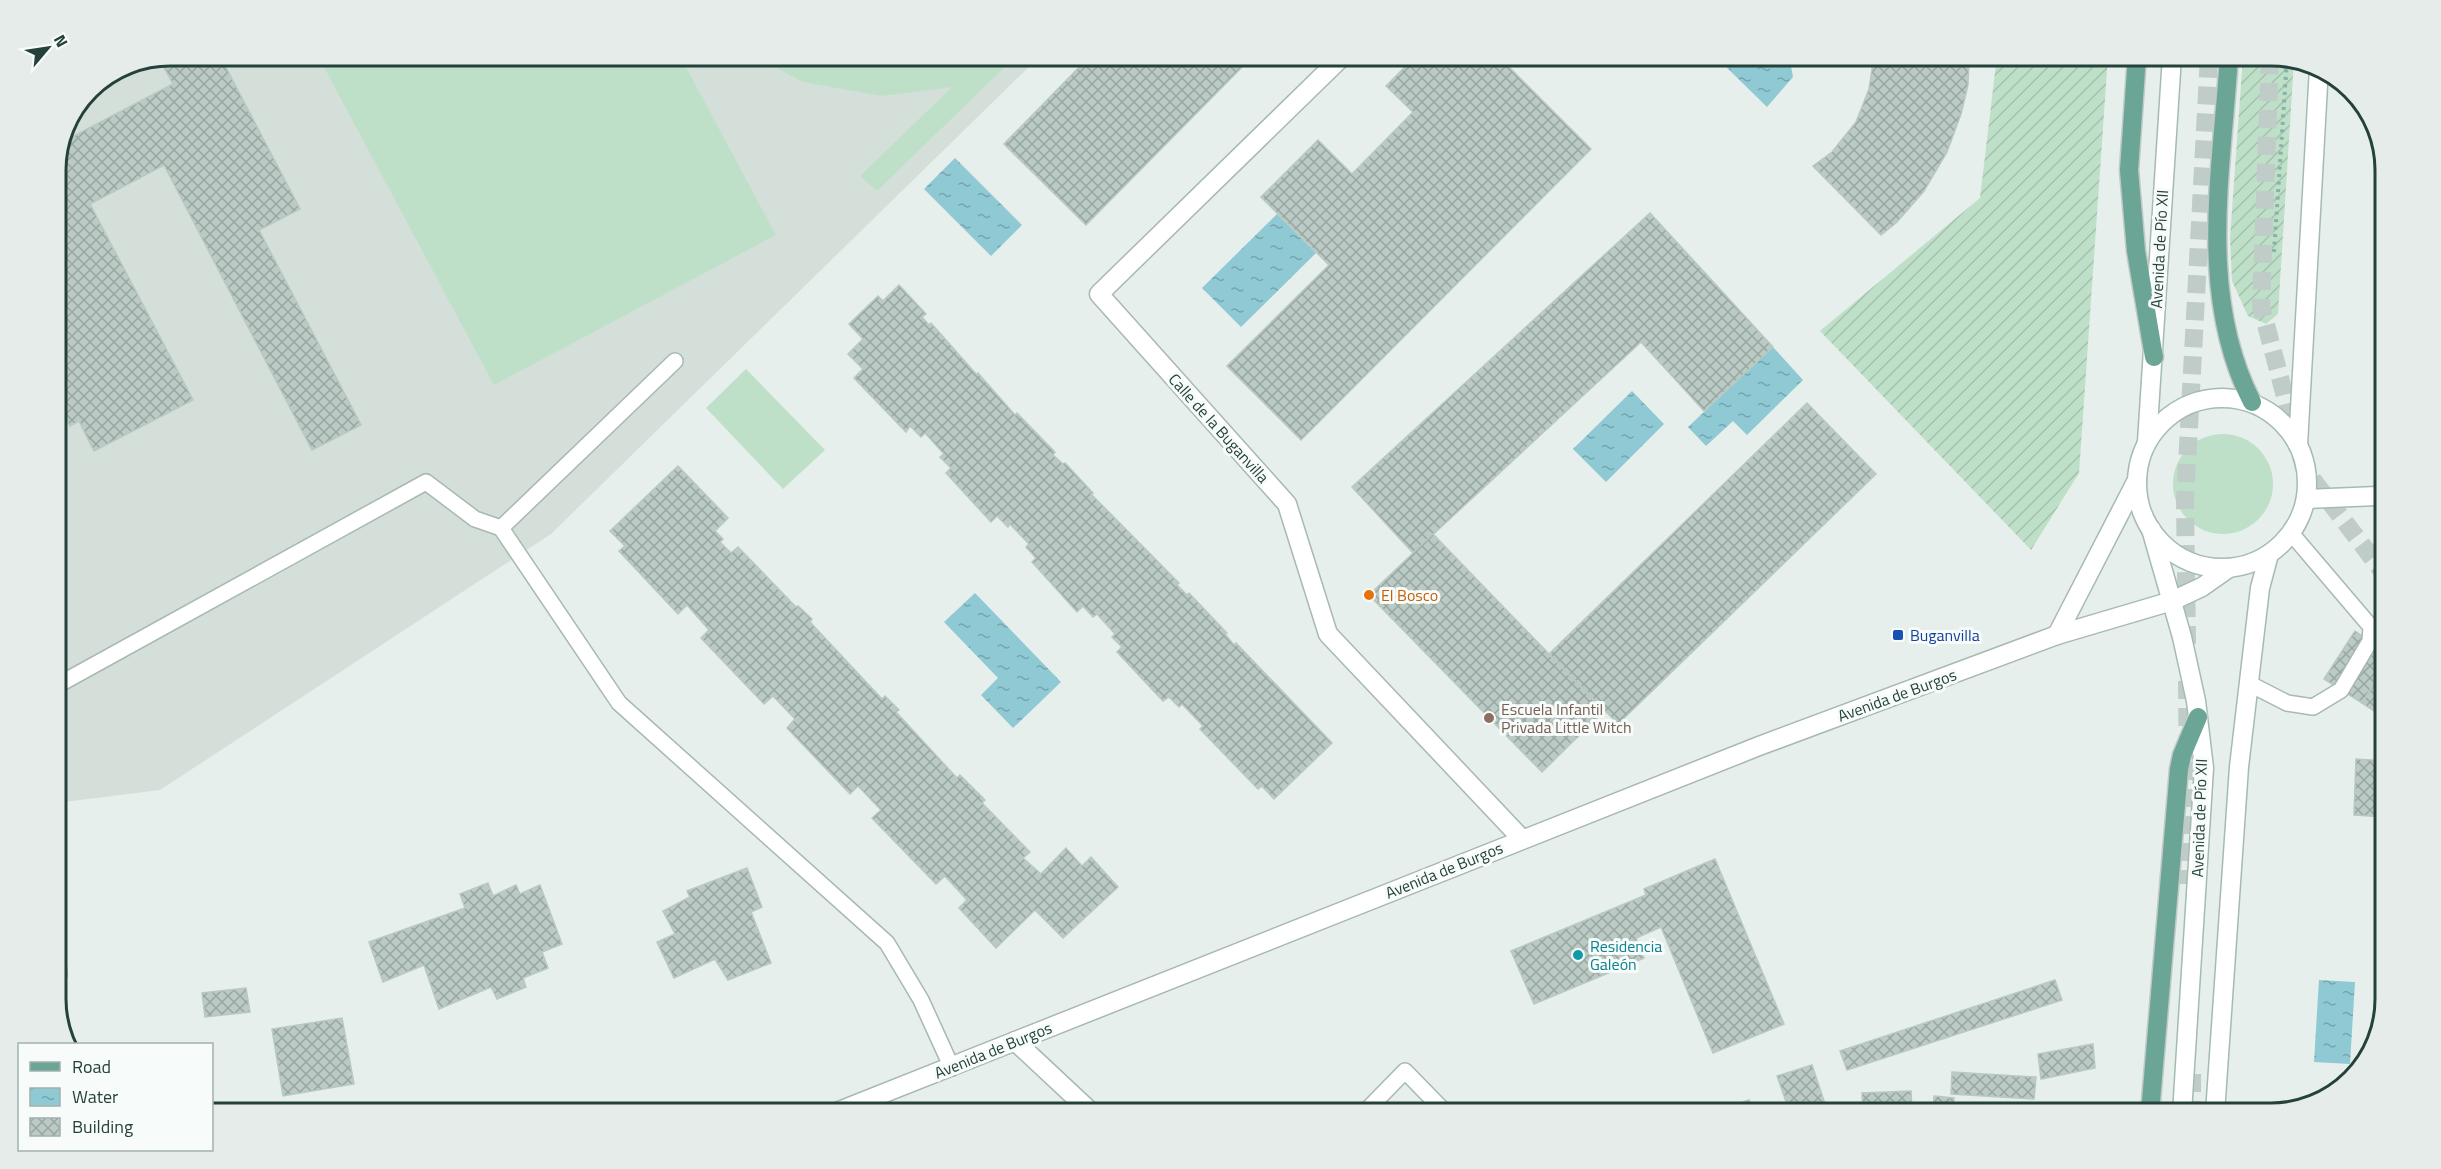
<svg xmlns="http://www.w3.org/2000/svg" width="2441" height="1169" viewBox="0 0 2441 1169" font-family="'Titillium Web',sans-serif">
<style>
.built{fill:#d4dfda}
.grass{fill:#bfe0c8}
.garden{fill:url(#garden-furrows)}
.water{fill:url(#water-ripples)}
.building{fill:url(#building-cross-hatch);stroke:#b8c9c2;stroke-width:1.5}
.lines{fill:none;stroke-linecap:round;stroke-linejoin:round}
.primary-tunnel{stroke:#bfccc8;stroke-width:18;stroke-dasharray:18 9;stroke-linecap:butt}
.lane-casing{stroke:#a8b8b2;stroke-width:18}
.street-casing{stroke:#a8b8b2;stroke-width:21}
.secondary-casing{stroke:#a4bbb3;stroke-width:21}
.primary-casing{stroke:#c2cac8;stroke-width:21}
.path{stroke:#86b3a5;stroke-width:4;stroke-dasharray:3 4.5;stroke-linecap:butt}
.lane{stroke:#fff;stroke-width:15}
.street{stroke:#fff;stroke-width:18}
.secondary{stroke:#fff;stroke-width:18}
.primary{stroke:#6aa596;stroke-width:18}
.food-dot{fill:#e8710a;stroke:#f7fbf9;stroke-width:2}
.transit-dot{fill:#1a4fb4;stroke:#f7fbf9;stroke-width:2}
.education-dot{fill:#8d6e63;stroke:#f7fbf9;stroke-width:2}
.culture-dot{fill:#0f9aa8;stroke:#f7fbf9;stroke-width:2}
.labels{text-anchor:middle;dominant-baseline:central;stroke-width:6;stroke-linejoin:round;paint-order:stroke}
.street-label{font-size:16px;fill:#24423a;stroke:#f7fbf9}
.food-label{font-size:16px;fill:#c56008;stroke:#f7fbf9;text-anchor:start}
.transit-label{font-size:16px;fill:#164399;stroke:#f7fbf9;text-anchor:start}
.education-label{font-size:16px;fill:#785e54;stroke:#f7fbf9;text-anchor:start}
.culture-label{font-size:16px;fill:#0d838f;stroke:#f7fbf9;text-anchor:start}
.rim{fill:none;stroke:#24423a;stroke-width:3}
</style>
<defs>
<pattern id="garden-furrows" width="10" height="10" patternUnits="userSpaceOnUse" patternTransform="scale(1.5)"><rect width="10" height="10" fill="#bfe0c8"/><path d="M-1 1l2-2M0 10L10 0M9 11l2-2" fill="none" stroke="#a4c1ad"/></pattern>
<pattern id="water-ripples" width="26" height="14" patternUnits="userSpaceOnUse" patternTransform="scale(1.5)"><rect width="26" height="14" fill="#8ec9d4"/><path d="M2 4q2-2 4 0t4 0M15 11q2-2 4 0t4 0" fill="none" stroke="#74a5ad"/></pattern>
<pattern id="building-cross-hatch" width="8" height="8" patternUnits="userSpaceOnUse" patternTransform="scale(1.5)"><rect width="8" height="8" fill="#bbcac4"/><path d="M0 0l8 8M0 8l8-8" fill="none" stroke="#98a6a0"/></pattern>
</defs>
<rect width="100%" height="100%" fill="#e6efeb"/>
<path class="built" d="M170,56H1040L551,534L160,790L56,803V163L89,89L126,64Z"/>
<g class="grass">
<path d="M318,56H680L776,235L494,385Z"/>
<path d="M754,56H1022L1011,61L877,191L860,176L952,87L881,96L803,82Z"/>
<path d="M746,369L825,450L783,489L706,408Z"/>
<circle cx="2223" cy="484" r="50"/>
</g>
<g class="garden">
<path d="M1997,56H2108L2079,473L2031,550L1820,331L1980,198Z"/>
<path d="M2243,56H2271L2294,60L2278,314L2266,324L2248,316L2232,281L2230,238Z"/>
</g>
<g class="water">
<path d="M1715,56H1789L1793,77L1767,107Z"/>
<path d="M955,158L1022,225L991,256L924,189Z"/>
<path d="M1277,214L1316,253L1241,327L1202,288Z"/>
<path d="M1773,347L1803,380L1747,435L1733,421L1706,446L1688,427Z"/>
<path d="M1632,391L1664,424L1606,482L1573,449Z"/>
<path d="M975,593L1061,682L1013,728L981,695L998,678L944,622Z"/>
<path d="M2319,980L2355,982L2350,1064L2314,1062Z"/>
</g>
<g class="building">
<path d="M170,56H220L300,209L259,230L361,425L312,450L164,165L90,204L193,400L94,451L79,421L70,426L56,400V163L66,140L173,84L159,58Z"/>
<path d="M1090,56H1253L1086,225L1004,144Z"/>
<path d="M1416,56H1498L1591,149L1301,440L1227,366L1329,265L1261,197L1318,140L1352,174L1413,112L1386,86Z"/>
<path d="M1874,56H1969V58L1968,85L1961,114L1947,152L1924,191L1897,222L1881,235L1813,166L1832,152L1856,122L1869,89Z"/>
<path d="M1650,213L1773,347L1704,411L1641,342L1413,553L1352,487Z"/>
<path d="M899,285L926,314L922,317L929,325L931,323L977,375L978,373L1015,415L1017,413L1055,452L1053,455L1063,464L1065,463L1093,493L1091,494L1179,583L1177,585L1187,595L1189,593L1227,633L1225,634L1234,645L1236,643L1332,743L1274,799L1262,786L1258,789L1200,729L1203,726L1182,704L1179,707L1169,697L1163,701L1117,652L1122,647L1112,637L1115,634L1097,614L1093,617L1083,606L1077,612L1032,562L1036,558L1026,547L1029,544L1010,524L1008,527L997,516L991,522L946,473L951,468L940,457L944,454L925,433L921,437L910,426L906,432L854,378L863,369L848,354L863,339L849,324L878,296L883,301Z"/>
<path d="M1807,403L1876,474L1618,724L1549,654Z"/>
<path d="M678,466L728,518L715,531L723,539L720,542L731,553L738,547L796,607L798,606L812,619L810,622L882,699L885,696L899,710L896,712L957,778L960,775L985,800L982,803L1030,852L1023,858L1041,874L1066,848L1082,866L1091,857L1118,887L1063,938L1035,910L996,948L959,908L967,900L945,876L936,884L872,818L881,810L858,786L850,794L787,728L795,719L773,696L764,704L701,638L709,630L687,605L678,614L619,551L625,546L610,531Z"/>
<path d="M1433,534L1604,711L1542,772L1369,595Z"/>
<path d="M2355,631L2385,651V666L2362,703L2324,679Z"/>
<path d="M2385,666V743H2379L2383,717L2362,703Z"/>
<path d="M2356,759L2385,761V817L2354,815Z"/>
<path d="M1715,859L1784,1024L1713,1053L1661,927L1636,938L1644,958L1534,1004L1511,951L1646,895L1644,889Z"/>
<path d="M747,868L762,907L751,912L771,963L728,980L715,959L674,978L657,942L675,934L663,911L690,897L687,891Z"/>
<path d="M488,883L493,896L516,885L520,894L540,885L562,944L542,952L548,968L523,978L526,987L497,999L491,987L439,1009L424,965L383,982L369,942L465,908L460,894Z"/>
<path d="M2055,980L2062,1000L1847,1070L1840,1051Z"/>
<path d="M246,988L250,1012L205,1017L202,993Z"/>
<path d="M342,1018L354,1084L283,1096L272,1029Z"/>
<path d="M2093,1044L2095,1068L2041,1079L2038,1054Z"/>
<path d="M1812,1065L1828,1113H1790L1777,1076Z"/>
<path d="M1952,1072L2036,1077L2034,1099L1951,1094Z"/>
<path d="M1911,1091L1912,1113H1863L1862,1093Z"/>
<path d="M1934,1096L1954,1098L1953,1113H1933Z"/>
<path d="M1749,1100L1754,1113H1712Z"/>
<path d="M1960,1103L2048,1110L2047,1113H1960Z"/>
<path d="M268,1105L269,1113H220V1110Z"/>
</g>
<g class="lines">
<g class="primary-tunnel">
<path d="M2270,56L2261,306L2304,468L2385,575"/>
<path d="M2187,644L2185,502L2209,56"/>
<path d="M2187,681L2189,884"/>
<path d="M2192,1074V1113"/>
</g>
<defs>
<g id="lane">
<path d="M675,361L501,528L619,703L887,943L921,1000L952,1068"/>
<path d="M2250,684L2287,703L2313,707L2341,690L2370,641L2371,627L2291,533"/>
<path d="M56,686L426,482L475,519L501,528"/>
<path d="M56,944L59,975L56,982"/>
<path d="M1364,1113L1405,1071L1446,1113"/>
</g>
<g id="street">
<path d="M1343,56L1099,294L1287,504L1328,634L1522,839"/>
<path d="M2057,635L2137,480"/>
<path d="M1015,1041L1092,1113"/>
<path d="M834,1113L1759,746L2057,635L2172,601L2202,587L2229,568"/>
</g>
<g id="secondary">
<circle cx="2222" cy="483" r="85"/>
<path d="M2147,442L2172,56"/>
<path d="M2298,445L2319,67"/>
<path d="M2306,499L2377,496L2385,489"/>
<path d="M2151,529L2182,637L2196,701L2204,768L2182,1113"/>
<path d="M2215,1113L2239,767L2260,588L2268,558"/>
</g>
<g id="primary">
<path d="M2137,56L2129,170L2136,251L2154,357"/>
<path d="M2229,56C2222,170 2197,295 2252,402"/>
<path d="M2150,1113L2179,769L2182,755L2198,717"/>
</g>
</defs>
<use href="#lane" class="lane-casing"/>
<use href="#street" class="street-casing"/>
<use href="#secondary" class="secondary-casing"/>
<use href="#primary" class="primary-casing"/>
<path class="path" d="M2274,252L2287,59"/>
<use href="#lane" class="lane"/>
<use href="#street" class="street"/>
<use href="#secondary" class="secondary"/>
<use href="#primary" class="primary"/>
</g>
<circle class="food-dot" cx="1369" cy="595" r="6"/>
<rect class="transit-dot" x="1892" y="629" width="12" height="12" rx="3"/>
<circle class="education-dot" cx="1489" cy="718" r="6"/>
<circle class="culture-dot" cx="1578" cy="955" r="6"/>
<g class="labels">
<g class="street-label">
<text transform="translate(2159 249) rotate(-87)">Avenida de Pío XII</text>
<text transform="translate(1219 428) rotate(48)">Calle de la Buganvilla</text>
<text transform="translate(1897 695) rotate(-20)">Avenida de Burgos</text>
<text transform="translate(2199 818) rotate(-88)">Avenida de Pío XII</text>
<text transform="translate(1444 870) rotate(-22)">Avenida de Burgos</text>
<text transform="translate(993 1050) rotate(-22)">Avenida de Burgos</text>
</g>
<g class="food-label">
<text x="1381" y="595">El Bosco</text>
</g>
<g class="transit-label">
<text x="1910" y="635">Buganvilla</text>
</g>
<g class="education-label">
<text x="1501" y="709">Escuela Infantil<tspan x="1501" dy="18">Privada Little Witch</tspan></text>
</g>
<g class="culture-label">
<text x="1590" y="946">Residencia<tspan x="1590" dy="18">Galeón</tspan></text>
</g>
</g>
<path d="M0 0H2441V1169H0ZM170 66H2271A104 104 0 0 1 2375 170V999A104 104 0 0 1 2271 1103H170A104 104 0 0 1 66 999V170A104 104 0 0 1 170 66Z" fill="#e6ecea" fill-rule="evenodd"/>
<path class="rim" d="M170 66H2271A104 104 0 0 1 2375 170V999A104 104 0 0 1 2271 1103H170A104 104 0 0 1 66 999V170A104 104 0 0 1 170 66Z"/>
<rect x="18" y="1043" width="195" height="108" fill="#f7fbf9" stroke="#a3b1ad" stroke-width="1.5"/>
<rect x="30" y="1062" width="30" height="9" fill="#6aa596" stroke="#a3b1ad" stroke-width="1.5"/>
<text x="72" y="1073" font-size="18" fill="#24423a">Road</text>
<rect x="30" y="1088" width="30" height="18" fill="url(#water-ripples)" stroke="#a3b1ad" stroke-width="1.5"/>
<text x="72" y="1103" font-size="18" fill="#24423a">Water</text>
<rect x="30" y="1118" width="30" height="18" fill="url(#building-cross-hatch)" stroke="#a3b1ad" stroke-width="1.5"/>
<text x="72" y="1133" font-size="18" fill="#24423a">Building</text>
<g transform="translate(48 48) rotate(61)" stroke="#f7fbf9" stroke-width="4.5" paint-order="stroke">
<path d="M0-4.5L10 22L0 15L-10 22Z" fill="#24423a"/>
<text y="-9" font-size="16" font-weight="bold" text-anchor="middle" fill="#24423a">N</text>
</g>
</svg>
